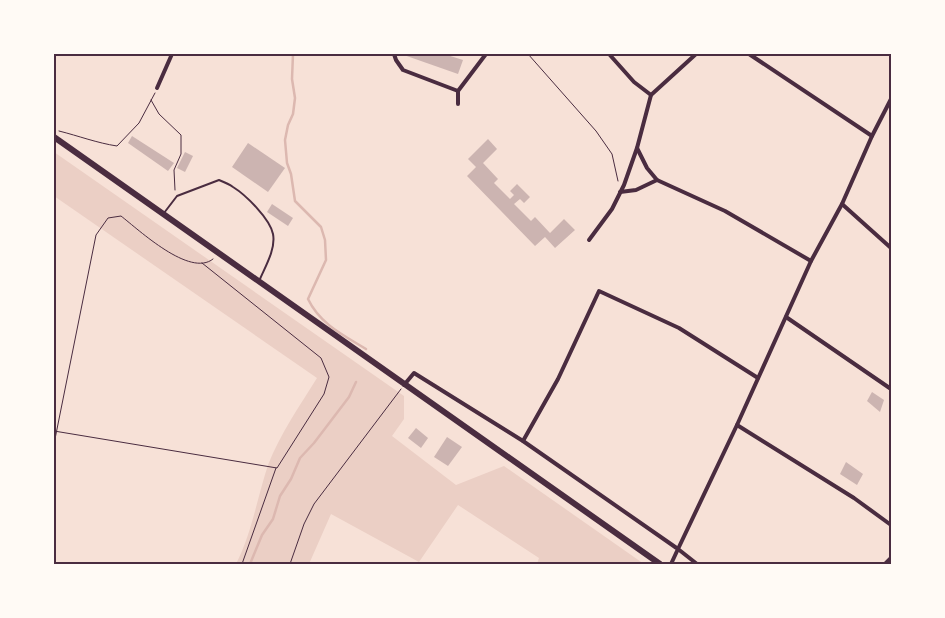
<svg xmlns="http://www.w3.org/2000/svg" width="945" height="618" viewBox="0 0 945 618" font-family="Signika,sans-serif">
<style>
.green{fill:#ebcfc5}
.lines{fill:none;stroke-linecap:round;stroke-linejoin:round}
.stream{stroke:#dcb8b0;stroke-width:2.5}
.building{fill:#ccb4b1}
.path{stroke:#4a2c40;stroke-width:1}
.service{stroke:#4a2c40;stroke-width:2}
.minor{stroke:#4a2c40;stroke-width:4}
.trunk{stroke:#4a2c40;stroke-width:6}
.neatline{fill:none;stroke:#4a2c40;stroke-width:2}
</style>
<rect width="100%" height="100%" fill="#f7e1d7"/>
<path class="green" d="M54,152L404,396V419L392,436L456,485L504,466L644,564H537L539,558L458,505L419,562L331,514L309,564H236C252,533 257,498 268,465C280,434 299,407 317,378L54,196Z"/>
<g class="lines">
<g class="stream">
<path d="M293,54L292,79L295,98L293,114L288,125L285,140L287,163L291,174L295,201L321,227L325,240L326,260L308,299C320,324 343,335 366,349"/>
<polyline points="250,564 262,535 273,519 280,496 291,479 300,458 314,443 349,397 356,382"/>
</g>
</g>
<g class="building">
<polygon points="401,54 444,54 463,60 458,74"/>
<polygon points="132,136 174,163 168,171 128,143"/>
<polygon points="488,139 497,149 483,163 498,179 494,183 510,199 514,195 510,191 517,184 530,197 524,203 520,199 514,204 531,221 535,217 550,233 564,219 575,230 555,248 545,237 535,246 467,176 476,167 468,159"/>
<polygon points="248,143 285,168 268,192 232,167"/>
<polygon points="185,152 193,156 185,172 177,168"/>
<polygon points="272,204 293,218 288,226 267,212"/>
<polygon points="872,392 884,400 880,412 867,401"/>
<polygon points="416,428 428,438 421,448 408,438"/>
<polygon points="447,437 462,447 448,466 434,457"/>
<polygon points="846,462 863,474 857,485 840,474"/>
</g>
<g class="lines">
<g class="path">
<polyline points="528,54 596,131 612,154 618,181"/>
<polyline points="151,100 159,114 181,135 181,154 174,170 175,190"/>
<path d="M59,131C79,136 97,143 117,146L139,123L155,93"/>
<polyline points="54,431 277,468 324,394 329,377 321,358 202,263"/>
<path d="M54,444L96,235L108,218L121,216C139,230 190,278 213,259"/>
<polyline points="242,564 276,468"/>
<polyline points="290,564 304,524 314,504 401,389"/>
</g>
<path class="service" d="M164,213L177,196L219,180C224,182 229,184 233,187C246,195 270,219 273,234C276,249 265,267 260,279"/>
<g class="minor">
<polyline points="394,54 396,60 403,70 458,91"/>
<polyline points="609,54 634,82 651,95"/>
<polyline points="749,54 872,136"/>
<polyline points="157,88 172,54"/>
<polyline points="458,104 458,91 486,54"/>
<polyline points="637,148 647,168 657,180 725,211 811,261"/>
<polyline points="620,192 636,190 657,180"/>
<polyline points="842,204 891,248"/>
<polyline points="589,240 612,209 624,185 637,148 651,95 696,54"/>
<polyline points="786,317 891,389"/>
<polyline points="404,385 414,373 523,441 678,549 671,564"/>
<polyline points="737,425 854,498 891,525"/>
<polyline points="523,441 558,379 599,291 679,328 758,378"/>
<polyline points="697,564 678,549 737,425 811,261 842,204 872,136 891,99"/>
<polyline points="885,564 891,558"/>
</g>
<polyline class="trunk" points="54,137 660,564"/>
</g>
<rect width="945" height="618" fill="none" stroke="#fffaf5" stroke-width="110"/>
<rect x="55" y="55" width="835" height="508" class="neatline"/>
</svg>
